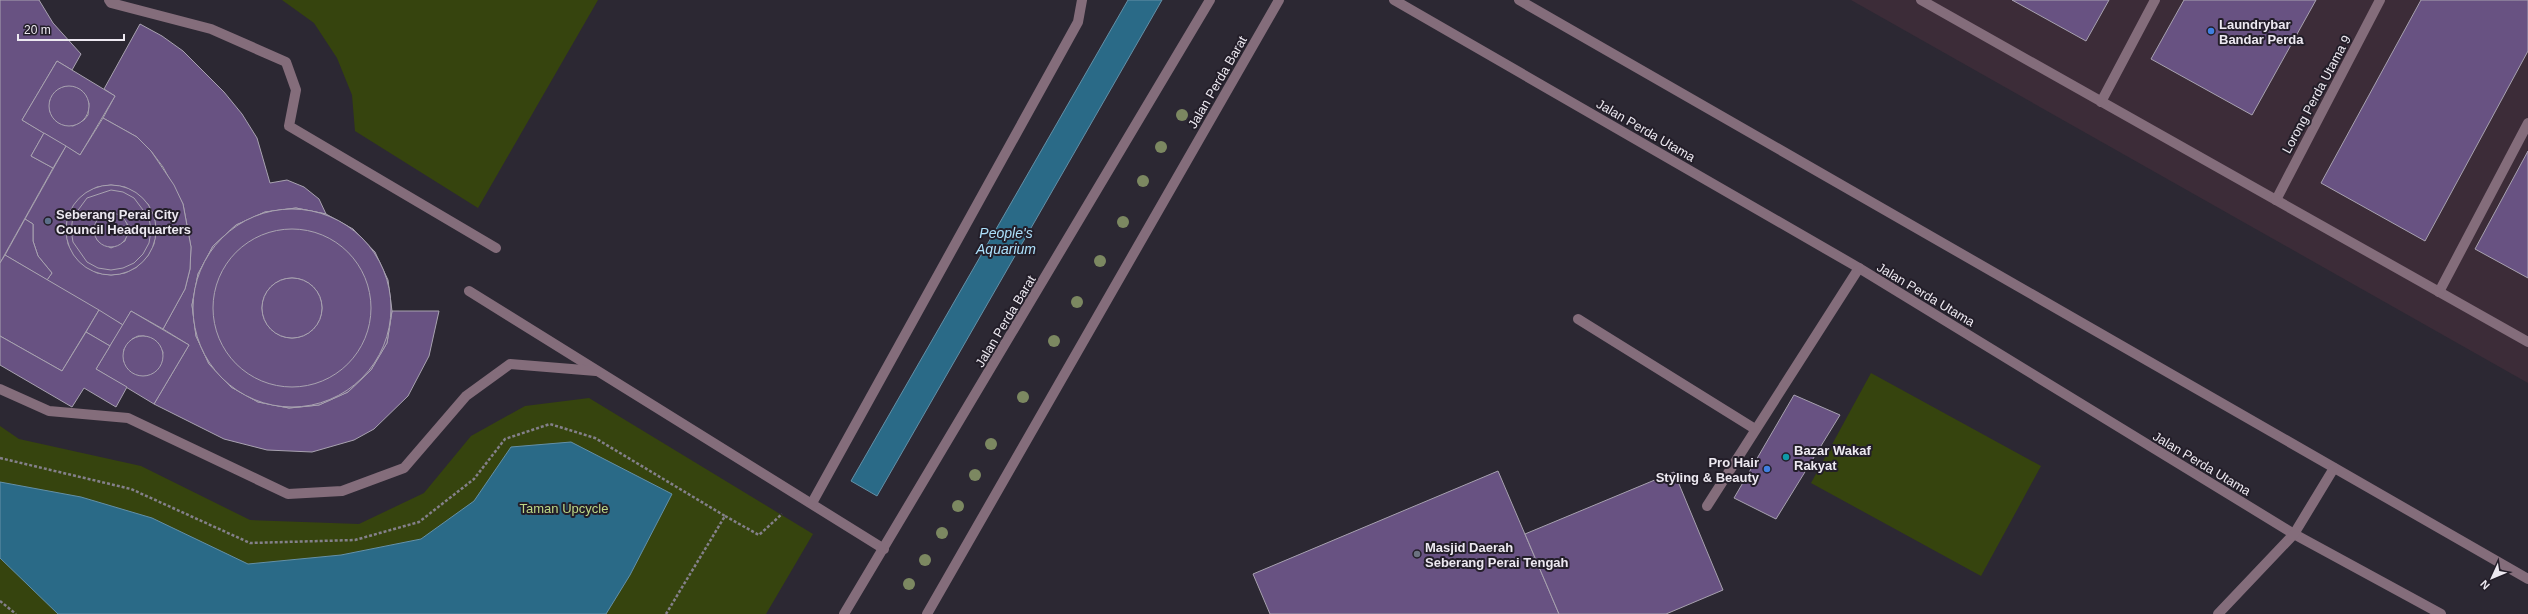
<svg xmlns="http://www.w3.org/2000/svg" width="2528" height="614" viewBox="0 0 2528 614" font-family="Arial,sans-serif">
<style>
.commercial{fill:#3c2c38}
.green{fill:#36440e}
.water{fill:#2a6a87;stroke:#6490a7}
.building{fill:#685282;stroke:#a8a2b0;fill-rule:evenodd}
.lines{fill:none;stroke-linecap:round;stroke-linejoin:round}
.path{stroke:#84808a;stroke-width:2.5;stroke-dasharray:3 2;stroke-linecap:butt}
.minor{stroke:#846d7b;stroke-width:10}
.tree{fill:#7c8861}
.shop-dot{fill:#3f7fe0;stroke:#231e29;stroke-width:1.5}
.service-dot{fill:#5c6f8a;stroke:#231e29;stroke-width:1.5}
.culture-dot{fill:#0f9aa8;stroke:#231e29;stroke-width:1.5}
.worship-dot{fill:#6b7280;stroke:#231e29;stroke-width:1.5}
.labels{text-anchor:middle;stroke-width:4;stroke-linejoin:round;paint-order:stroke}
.poi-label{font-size:13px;font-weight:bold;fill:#ede9f1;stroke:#231e29;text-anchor:start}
.street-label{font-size:13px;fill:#ede9f1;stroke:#231e29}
.park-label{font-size:13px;fill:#bdd786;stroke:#231e29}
.water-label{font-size:14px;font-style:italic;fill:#ace0fb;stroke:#231e29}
</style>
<rect width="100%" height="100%" fill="#2c2833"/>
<polygon class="commercial" points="1851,0 2528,0 2528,383"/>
<g class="green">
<polygon points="282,0 598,0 478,208 355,131 352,95 337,58 314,23"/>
<polygon points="1871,373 2041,466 1981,576 1811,483"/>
<polygon points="589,398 813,534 766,614 0,614 0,426 19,439 141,466 250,520 359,524 424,493 471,436 525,406"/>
</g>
<g class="water">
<polygon points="1128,0 1162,0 877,496 851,481"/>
<polygon points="571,442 672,494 630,575 606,614 58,614 0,558 0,482 81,497 152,518 248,564 341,555 421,539 474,501 511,447"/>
</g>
<g class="building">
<polygon points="0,0 39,0 53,23 81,54 72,70 57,61 22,120 44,133 31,156 53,168 0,263"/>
<polygon points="2012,0 2109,0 2086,41"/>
<polygon points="2184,0 2316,0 2252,115 2151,59"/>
<polygon points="2421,0 2528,0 2528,51 2425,241 2321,183"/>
<polygon points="140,24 162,36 183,51 224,92 242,114 257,138 270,183 287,180 304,187 319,199 326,214 296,208 265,212 236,225 213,246 198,274 192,305 196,336 209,364 231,387 258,402 289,408 319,405 348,392 371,370 387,343 392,311 439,311 429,356 408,396 374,429 354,440 312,452 267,450 224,439 154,404 189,345 163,329 185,289 190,269 191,247 183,204 163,167 151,151 137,137 103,118 115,96 104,89"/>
<path d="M57,61L115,96L80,155L22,120ZM64,87L77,88L89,103L88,115L84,120L73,126L57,122L50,112V100L58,90Z"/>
<circle cx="69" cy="106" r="20"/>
<path d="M103,118L137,137L151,151L174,185L183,204L191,247L190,269L185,289L163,329L131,311L123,325L47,280L52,273L38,256L33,241V224L25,219L66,146L80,155ZM111,185L125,187L137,194L148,204L154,217L156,230L154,244L147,257L137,267L125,273L111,275L97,273L85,266L75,256L68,244L66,230L68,216L75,204L85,194L97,187Z"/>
<polygon points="44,133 66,146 53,168 31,156"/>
<polygon points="2528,151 2528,278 2475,249"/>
<circle cx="111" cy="230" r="45"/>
<path d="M111,190L123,192L134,198L149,218L151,230L149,243L143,254L134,263L123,268L111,270L98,268L87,262L73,242L71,230L73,217L87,198ZM111,213L121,216L128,225V230L125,241L111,248L97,240L94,230L97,220Z"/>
<path d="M296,208L326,214L353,229L375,252L388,280L392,311L387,343L371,370L348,392L319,405L289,408L258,402L231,387L209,364L196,336L192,305L198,274L213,246L236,225L265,212ZM295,229L319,234L341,245L358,264L369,286L372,311L367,336L355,358L337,375L314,385L289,388L265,383L243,371L226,353L216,330L212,306L217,281L229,259L248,242L271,232Z"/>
<circle cx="292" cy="308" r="99"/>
<circle cx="111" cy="230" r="17"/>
<polygon points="25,219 33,224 33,241 38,256 52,273 47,280 5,255"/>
<circle cx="292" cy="308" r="79"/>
<polygon points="5,255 99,310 62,371 0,336 0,263"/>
<circle cx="292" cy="308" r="30"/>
<circle cx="292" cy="308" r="30"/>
<polygon points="99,310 123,325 110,346 86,332"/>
<path d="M131,311L189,345L154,404L96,369ZM138,336H144L156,341L163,352L161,364L147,375L136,374L124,362V349L132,339Z"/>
<polygon points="86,332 110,346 96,369 127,387 116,407 84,388 72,407 0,365 0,336 62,371"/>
<circle cx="143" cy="356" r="20"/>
<polygon points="1794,395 1840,415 1776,519 1734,498"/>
<polygon points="1498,471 1559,614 1270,614 1253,574"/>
<polygon points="1674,472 1723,590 1666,614 1559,614 1525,534"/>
</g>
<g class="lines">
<g class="path">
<polyline points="0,458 131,489 250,543 355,540 419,522 474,479 505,439 550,424 595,438 725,516 666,614"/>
<polyline points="725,516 759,535 782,514"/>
<polyline points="0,601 16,614"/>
</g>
<g class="minor">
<polyline points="109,0 111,3 211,29 286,62 296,90 289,126 496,248"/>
<polyline points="1394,0 1859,268 2294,534 2441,614"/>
<polyline points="1519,0 2528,579"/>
<polyline points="1921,0 2528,342"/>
<polyline points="2101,102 2155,0"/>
<polyline points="2276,200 2380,0"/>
<polyline points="469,291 884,549"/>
<polyline points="2439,292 2528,123"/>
<polyline points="1578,319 1755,429"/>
<polyline points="0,389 49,411 128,418 288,494 342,491 404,468 466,396 510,364 596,371"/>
<polyline points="812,503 1078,22 1082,0"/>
<polyline points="1707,506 1859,268"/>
<polyline points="844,614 1210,0"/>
<polyline points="927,614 1279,0"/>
<polyline points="2218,614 2294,534 2334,468"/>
</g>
</g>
<g class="tree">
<circle cx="1182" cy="115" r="6"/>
<circle cx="1161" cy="147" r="6"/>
<circle cx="1143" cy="181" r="6"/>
<circle cx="1123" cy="222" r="6"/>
<circle cx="1100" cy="261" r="6"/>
<circle cx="1077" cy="302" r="6"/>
<circle cx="1054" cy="341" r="6"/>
<circle cx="1023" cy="397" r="6"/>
<circle cx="991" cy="444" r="6"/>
<circle cx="975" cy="475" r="6"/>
<circle cx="958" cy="506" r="6"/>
<circle cx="942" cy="533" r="6"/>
<circle cx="925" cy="560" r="6"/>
<circle cx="909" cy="584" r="6"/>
</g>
<g class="shop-dot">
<circle cx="2211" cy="31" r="4"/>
<circle cx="1767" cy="469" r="4"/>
</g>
<circle class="service-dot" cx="48" cy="221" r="4"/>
<circle class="culture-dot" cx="1786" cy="457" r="4"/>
<circle class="worship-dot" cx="1417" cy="554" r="4"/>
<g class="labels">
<g class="poi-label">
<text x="2219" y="29">Laundrybar<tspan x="2219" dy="15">Bandar Perda</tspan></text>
<text x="56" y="219">Seberang Perai City<tspan x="56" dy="15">Council Headquarters</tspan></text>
<text x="1794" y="455">Bazar Wakaf<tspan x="1794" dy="15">Rakyat</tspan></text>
<text x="1759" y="467" text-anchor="end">Pro Hair<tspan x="1759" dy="15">Styling &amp; Beauty</tspan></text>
<text x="1425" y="552">Masjid Daerah<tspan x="1425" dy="15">Seberang Perai Tengah</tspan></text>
</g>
<g class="street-label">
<text transform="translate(1217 82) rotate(-60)" y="5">Jalan Perda Barat</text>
<text transform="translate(2316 94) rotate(-62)" y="5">Lorong Perda Utama 9</text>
<text transform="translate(1646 130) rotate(30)" y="5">Jalan Perda Utama</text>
<text transform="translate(1926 294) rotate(31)" y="5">Jalan Perda Utama</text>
<text transform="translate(1005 321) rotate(-59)" y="5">Jalan Perda Barat</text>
<text transform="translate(2202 463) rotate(31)" y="5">Jalan Perda Utama</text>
</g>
<g class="park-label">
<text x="564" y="513">Taman Upcycle</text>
</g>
<g class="water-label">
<text x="1006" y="238">People's<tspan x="1006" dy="16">Aquarium</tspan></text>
</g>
</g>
<g transform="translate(2492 578) rotate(226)" stroke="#231e29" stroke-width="3" paint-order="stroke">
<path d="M0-3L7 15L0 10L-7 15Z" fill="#ede9f1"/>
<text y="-6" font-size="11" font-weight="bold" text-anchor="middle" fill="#ede9f1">N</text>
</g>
<path d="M18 34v6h106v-6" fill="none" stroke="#ede9f1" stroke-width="2"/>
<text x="24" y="34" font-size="12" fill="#ede9f1" stroke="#231e29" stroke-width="3" paint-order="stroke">20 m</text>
</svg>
